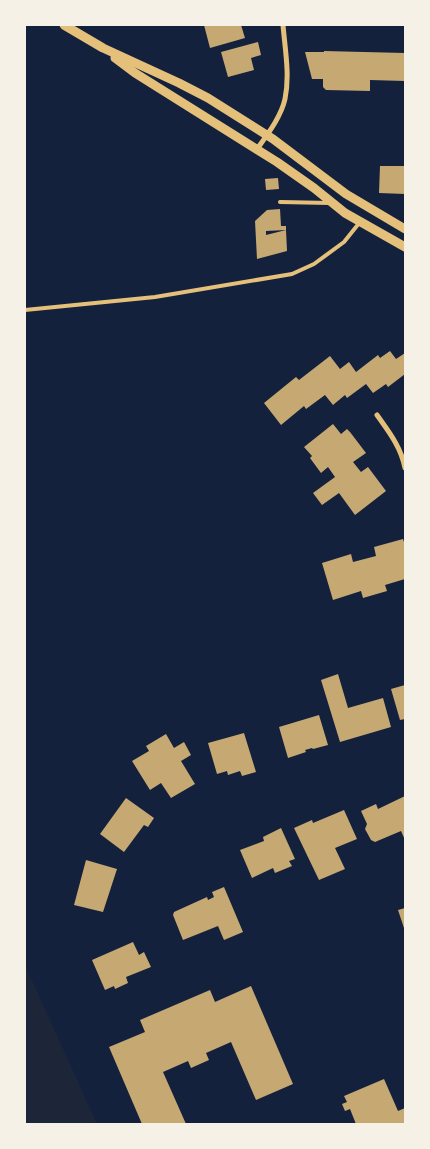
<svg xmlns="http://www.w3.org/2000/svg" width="430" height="1149" viewBox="0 0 430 1149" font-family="Roboto,sans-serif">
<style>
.green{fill:#1d2539}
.building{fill:#c6a872}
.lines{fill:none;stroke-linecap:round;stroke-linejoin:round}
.service{stroke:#e5c07b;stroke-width:4}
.minor{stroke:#e5c07b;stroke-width:5}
.tertiary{stroke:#e5c07b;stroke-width:9}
</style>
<rect width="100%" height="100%" fill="#14213d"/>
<polygon class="green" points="25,965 97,1124 25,1124"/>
<g class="building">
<polygon points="204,25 241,25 245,38 210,48"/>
<polygon points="258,42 261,55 251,58 254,70 228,77 221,52"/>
<polygon points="324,51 405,53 405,81 370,80 370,91 326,90 323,87 323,79 312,79 305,52 324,52"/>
<polygon points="380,166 405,166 405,194 379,193"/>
<polygon points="278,178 279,189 266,190 265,179"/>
<polygon points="280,209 281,226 286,226 286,230 266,231 266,235 286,230 287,251 257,259 255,221 267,210"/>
<polygon points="390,351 396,359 405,353 405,374 388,387 386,384 373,393 366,384 347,398 345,395 333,405 325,395 306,409 304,406 281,425 264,403 296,377 299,380 330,356 340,369 349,362 356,372 378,355 380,358"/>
<polygon points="333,424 341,434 347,429 350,432 366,453 353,462 361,472 368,467 386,491 355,515 339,493 322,505 313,493 335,477 328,467 321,473 310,458 312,456 304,447"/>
<polygon points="403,539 405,545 405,579 385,585 387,591 363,598 361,591 333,600 322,563 351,554 353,562 376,556 374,547"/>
<polygon points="338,674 348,708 383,698 391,727 340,742 321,680"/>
<polygon points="405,685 405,719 400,720 391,689"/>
<polygon points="319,715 328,745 313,749 312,748 305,750 306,752 288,758 279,727"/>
<polygon points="244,733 256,772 242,776 240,771 228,775 227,771 217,774 208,743"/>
<polygon points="166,734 174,748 184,742 191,755 181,761 195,784 171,798 161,783 150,790 132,761 149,751 146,746"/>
<polygon points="405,796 405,840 401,831 375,842 371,840 365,829 367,824 361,811 376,804 378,809"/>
<polygon points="126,798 154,818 148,827 144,825 124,852 100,834"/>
<polygon points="344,810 357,839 335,848 345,869 319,880 294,828 312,820 313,823"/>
<polygon points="281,828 295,859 289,861 292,866 275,873 273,868 252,878 240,850 264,841 263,837"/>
<polygon points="86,860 117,869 103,912 74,905"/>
<polygon points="224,887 243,932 224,940 218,926 183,940 173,915 174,912 207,897 208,900 214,897 212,892"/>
<polygon points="405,908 405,931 398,910"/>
<polygon points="133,942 139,955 144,952 151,967 126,977 128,983 115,989 114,986 105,990 92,960"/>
<polygon points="251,986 293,1084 256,1100 231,1042 206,1053 209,1060 191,1068 188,1061 163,1072 186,1124 142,1124 109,1047 145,1032 140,1020 210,990 215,1002"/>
<polygon points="384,1079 398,1111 405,1108 405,1124 356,1124 350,1109 345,1111 342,1104 347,1102 344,1096"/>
</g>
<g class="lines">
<g class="service">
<polyline points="280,202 330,203"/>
<polyline points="25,310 155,297 292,274 314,264 344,242 360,222"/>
</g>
<g class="minor">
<path d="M257,149C267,135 281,117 285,99C290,75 285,49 283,25"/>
<path d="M377,415C389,432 401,447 405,468"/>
</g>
<g class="tertiary">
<polyline points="64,25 103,48 179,83 208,98 273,139 346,194 405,229"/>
<polyline points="115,58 135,73 277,162 314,188 345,213 405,247"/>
</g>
</g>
<rect width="430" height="1149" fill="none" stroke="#f6f1e7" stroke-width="52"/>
</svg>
